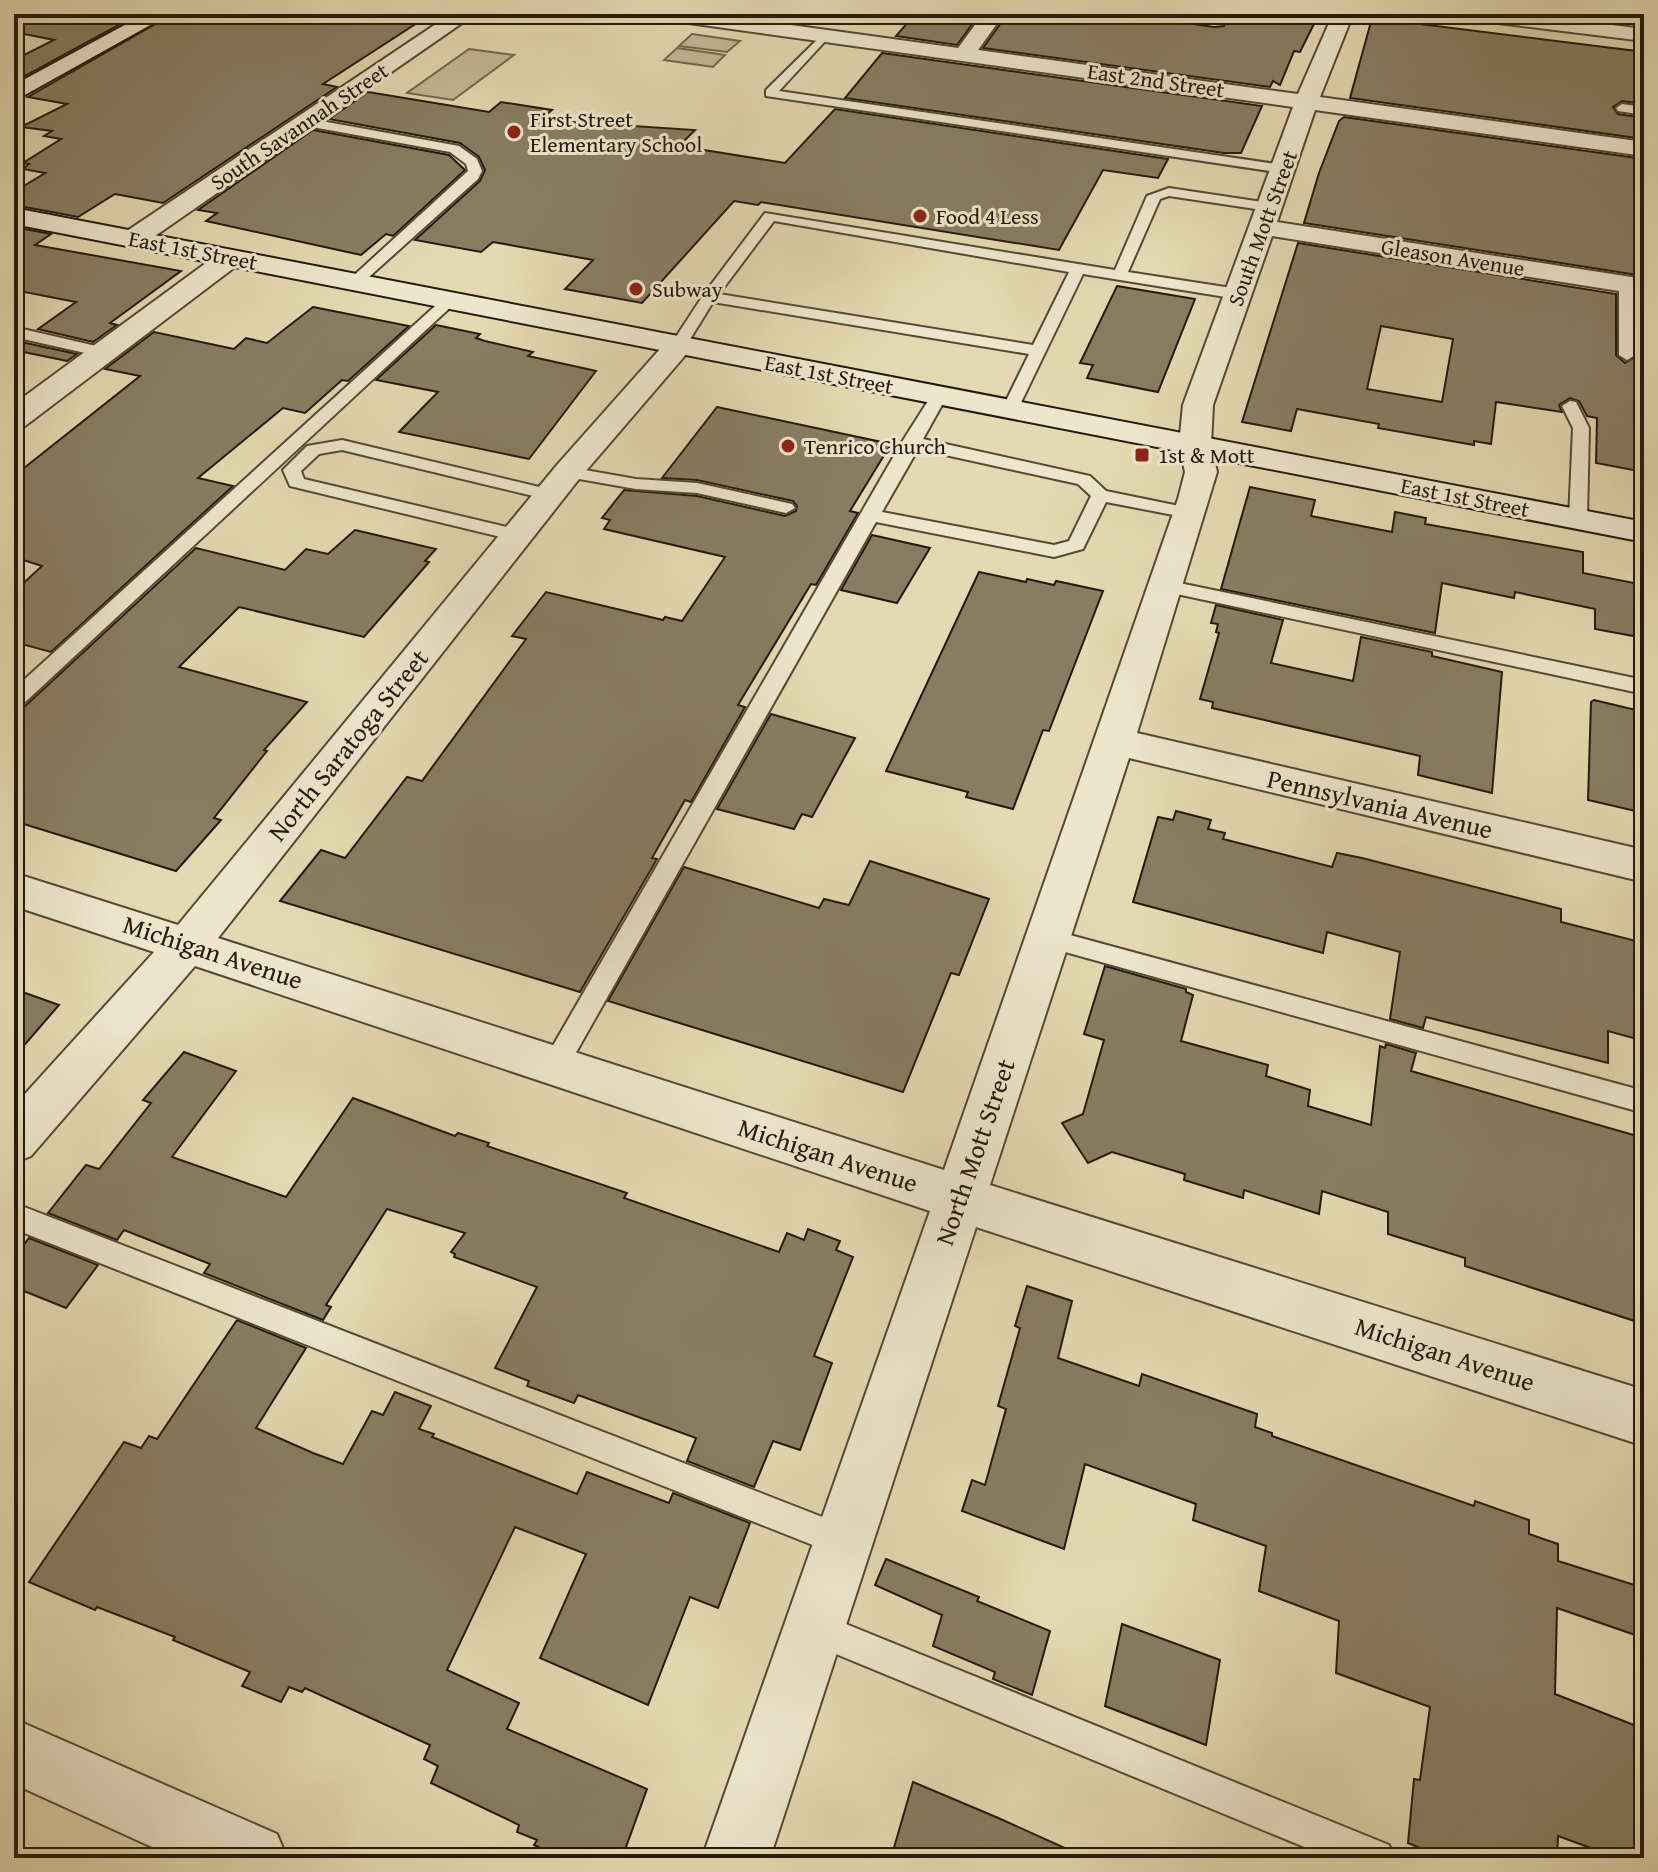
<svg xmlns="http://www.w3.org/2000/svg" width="1658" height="1872" viewBox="0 0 1658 1872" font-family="'Gentium Book Plus',serif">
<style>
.green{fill:#c4b896;stroke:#746850;stroke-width:2}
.building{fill:#887d62;stroke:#25190b;stroke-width:2;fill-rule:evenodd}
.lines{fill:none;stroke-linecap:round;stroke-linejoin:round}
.lane-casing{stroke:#554935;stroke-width:4}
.street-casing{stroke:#554935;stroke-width:4}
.secondary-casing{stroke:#25190b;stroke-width:4}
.lane{fill:#ede6cd;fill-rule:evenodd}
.street{fill:#ede6cd;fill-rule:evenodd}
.secondary{fill:#ede6cd;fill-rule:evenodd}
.poi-dot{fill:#8f2418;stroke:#ede6cd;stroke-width:3}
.labels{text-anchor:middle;stroke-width:6;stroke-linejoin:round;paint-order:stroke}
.far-street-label{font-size:22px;fill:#25190b;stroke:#ede6cd}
.far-poi-label{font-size:22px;fill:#25190b;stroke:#ede6cd;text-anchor:start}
.street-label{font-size:26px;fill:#25190b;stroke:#ede6cd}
</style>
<rect width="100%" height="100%" fill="#e4d9b2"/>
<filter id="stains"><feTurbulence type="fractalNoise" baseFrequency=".0025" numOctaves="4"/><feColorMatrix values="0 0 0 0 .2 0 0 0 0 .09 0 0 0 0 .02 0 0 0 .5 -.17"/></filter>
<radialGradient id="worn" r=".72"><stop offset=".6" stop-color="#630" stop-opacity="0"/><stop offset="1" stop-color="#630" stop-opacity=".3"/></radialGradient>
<g class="green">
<polygon points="692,34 740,41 727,52 679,46"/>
<polygon points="677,48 725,55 713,67 664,60"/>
<polygon points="469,49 514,55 453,100 407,93"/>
</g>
<g class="building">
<polygon points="14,14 139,14 14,82 14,60 54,40 14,32"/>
<polygon points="173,14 424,14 411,22 417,23 323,84 337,87 163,203 115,194 78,217 14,205 14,192 45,173 23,169 29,164 23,163 61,139 44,136 52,131 21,127 67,104 28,97"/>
<polygon points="915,14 939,14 976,19 957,45 896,36"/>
<polygon points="1019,14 1122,14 1214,27 1224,26 1230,14 1319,14 1300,52 1294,51 1280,85 1273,81 1270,87 983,48 1001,23 1010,24"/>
<polygon points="1372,18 1644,52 1644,104 1622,101 1613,107 1618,114 1644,118 1644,139 1350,98"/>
<polygon points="882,53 1262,106 1241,153 1224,153 845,98"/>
<polygon points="368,92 489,112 501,102 552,110 540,120 695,130 679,146 785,163 835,109 1168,159 1158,178 1103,170 1059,250 761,202 758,205 734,201 642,303 565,289 593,260 493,242 481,252 415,240 480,181 485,170 479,157 460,143 329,119"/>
<polygon points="1344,117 1644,159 1644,276 1304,223 1319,173 1339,121"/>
<polygon points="313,130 449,155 465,170 393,236 386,234 361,255 206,221 217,213 198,210"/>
<polygon points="14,227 51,234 35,245 181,271 110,323 117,325 93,342 38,329 76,302 14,290"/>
<path d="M1298,243L1616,294V355L1625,363L1638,355L1636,297L1644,298V472L1596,463L1597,418L1587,416L1579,401L1570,398L1559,405L1562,412L1496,402L1491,444L1474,441V445L1378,428L1379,424L1297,409L1291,431L1242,422ZM1381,326L1453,339L1442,402L1367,389Z"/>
<polygon points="1117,286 1195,299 1158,392 1087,378 1093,365 1080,363"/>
<polygon points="313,307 409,326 348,381 342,380 305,413 283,408 198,478 233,486 51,652 14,642 14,592 42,566 14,557 14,476 140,376 105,369 154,332 234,349 246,338 267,343"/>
<polygon points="436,325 480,334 476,338 485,341 533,352 528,356 596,371 529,459 399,432 438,392 376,380"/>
<polygon points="21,342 77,354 67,361 14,350"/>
<polygon points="717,407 891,444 850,511 858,513 816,585 811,584 738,705 745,707 691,802 685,800 652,858 657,859 580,992 280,901 321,850 345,858 407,777 422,781 526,639 512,636 546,592 663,620 665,617 682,621 725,557 604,529 610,520 602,518 624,490 697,496 785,516 796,511 797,506 793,501 697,480 662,478"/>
<polygon points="1250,487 1315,500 1311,516 1392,532 1395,512 1426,518 1425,524 1583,552 1583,573 1644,585 1644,638 1595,629 1595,609 1515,592 1514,598 1442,583 1435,633 1221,589"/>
<polygon points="355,530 436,549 425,561 429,562 364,637 239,607 179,667 307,702 264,750 267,751 263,756 214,818 221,820 176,871 14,821 14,711 23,708 196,548 285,570 306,549 328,554"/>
<polygon points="872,535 930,548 897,603 841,590"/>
<polygon points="979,572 1026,582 1027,579 1054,585 1056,581 1103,591 1049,731 1043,730 1013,809 966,797 968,792 886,771"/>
<polygon points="1216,605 1283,620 1271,663 1353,681 1361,637 1432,652 1432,656 1502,672 1492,793 1418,775 1420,756 1212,708 1213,702 1200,699 1219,633 1216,632 1218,624 1211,623"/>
<polygon points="1594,700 1636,710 1636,736 1644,738 1644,813 1588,800 1591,702"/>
<polygon points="771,714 855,738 812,817 802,814 794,829 717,809"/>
<polygon points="1176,811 1211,820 1208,829 1225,833 1223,839 1332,867 1337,853 1362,858 1561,909 1561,922 1644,943 1644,1041 1608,1031 1608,1063 1426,1017 1423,1028 1390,1019 1400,952 1327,932 1323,953 1133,902 1158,817 1173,820"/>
<polygon points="870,861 989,899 959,975 951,973 903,1092 608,1001 684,867 819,908 824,899 849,905"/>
<polygon points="1105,966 1186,989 1186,992 1193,995 1181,1041 1268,1065 1266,1076 1310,1090 1308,1106 1371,1125 1380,1046 1385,1048 1386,1044 1416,1053 1411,1071 1644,1138 1644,1324 1465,1266 1465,1258 1388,1234 1388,1212 1322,1191 1319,1214 1244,1190 1243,1198 1184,1180 1185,1174 1112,1152 1088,1163 1062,1123 1083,1114 1104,1040 1084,1034"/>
<polygon points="14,989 59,1005 14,1057"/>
<polygon points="184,1052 236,1071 172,1157 286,1197 353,1098 455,1136 458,1133 489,1143 487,1146 627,1193 624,1198 779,1252 787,1233 804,1240 808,1229 840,1241 836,1250 853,1257 814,1356 832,1363 800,1450 773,1441 754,1487 687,1461 696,1438 578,1395 574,1403 527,1386 529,1381 495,1368 537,1287 454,1257 455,1254 451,1252 465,1233 387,1209 326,1305 331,1307 323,1320 204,1273 210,1264 124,1230 117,1240 48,1213 86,1165 99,1169 151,1103 143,1100"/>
<polygon points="29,1238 98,1265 66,1308 14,1287 14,1258"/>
<polygon points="1027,1286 1072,1301 1058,1358 1139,1386 1142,1374 1257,1414 1255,1427 1272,1433 1272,1436 1474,1506 1475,1501 1529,1520 1529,1534 1558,1544 1558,1561 1644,1588 1644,1638 1557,1608 1555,1694 1644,1729 1644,1858 1618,1858 1558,1836 1557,1858 1445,1858 1408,1843 1414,1779 1420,1780 1430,1707 1336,1673 1339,1621 1259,1591 1266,1546 1193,1520 1196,1504 1085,1464 1064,1549 962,1511 972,1480 985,1485 1006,1409 998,1406 1020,1328 1015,1326"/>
<polygon points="237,1320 306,1348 256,1428 313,1453 343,1464 372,1411 383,1415 395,1392 431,1406 419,1429 434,1434 432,1437 577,1494 587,1472 669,1503 673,1493 750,1523 718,1608 690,1597 648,1705 540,1658 586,1554 515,1527 447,1670 519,1703 507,1729 647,1789 622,1858 563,1858 534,1845 537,1840 517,1832 519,1825 431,1783 438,1766 424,1759 430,1745 305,1688 302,1692 289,1687 281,1702 242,1686 250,1672 173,1640 175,1637 97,1607 95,1610 29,1582 124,1442 141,1448 149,1436 157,1439"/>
<polygon points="886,1559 979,1597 977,1601 1050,1631 1032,1695 993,1679 995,1672 933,1646 942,1615 875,1585"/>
<polygon points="1122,1624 1220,1660 1206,1745 1105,1706"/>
<polygon points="913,1782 996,1817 1087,1858 891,1858"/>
</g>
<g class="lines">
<g class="lane-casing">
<g id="lane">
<polygon points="825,32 831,35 829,37 779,91 1283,165 1290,169 1283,173 766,96 766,90"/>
<polygon points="1622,104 1644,107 1644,115 1618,111 1616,108"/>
<polygon points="305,118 459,146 477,159 482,171 478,179 360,285 350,285 350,279 468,171 466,164 450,152 301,125 299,122"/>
<path d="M1169,188L1269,203L1276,207L1269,211L1169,196L1160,199L1128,272L1238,289L1246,294L1238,299L1083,274L1016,413L1010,414L1002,409L1029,354L713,302L684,349H672L670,346L704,294L765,213L1115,270L1147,196ZM774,221L1069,272L1033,345L719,294Z"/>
<polygon points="1626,280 1633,284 1635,355 1627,360 1619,355 1619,284"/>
<polygon points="450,295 455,297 455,303 21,706 14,708 14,689 445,297"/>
<polygon points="14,327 109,349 111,352 103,357 14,337"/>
<path d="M939,391L947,396L923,439L1090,476L1106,491L1189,508L1198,513L1189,518L1106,502L1083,549L1054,557L876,522L565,1072L556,1075L547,1072L543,1064L547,1056L902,442L933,393ZM918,449L1078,484L1091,496L1069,541L1054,545L882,512Z"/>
<polygon points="1570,401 1576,402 1589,428 1587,519 1578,524 1569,519 1573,428 1562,406"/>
<polygon points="342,440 556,491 559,495 550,500 342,450 319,454 301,471 304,479 524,531 526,535 517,541 290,486 283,470 307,446"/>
<polygon points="568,467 636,479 697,483 792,504 795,508 786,513 697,493 636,489 562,476 559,472"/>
<polygon points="1165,580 1644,680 1644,694 1158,590 1155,586 1158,582"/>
<polygon points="1048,929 1644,1091 1644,1113 1040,945 1036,938 1040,931"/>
<polygon points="14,1203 843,1525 854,1530 859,1541 854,1552 843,1557 14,1229"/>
<polygon points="814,1611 1389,1845 1394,1858 1331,1858 802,1640 797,1628 802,1616"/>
</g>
</g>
<g class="street-casing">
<g id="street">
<polygon points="451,14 475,14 142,245 124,245 120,239 124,233"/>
<polygon points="657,14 712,14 958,48 983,14 1004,14 978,50 1298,94 1333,14 1353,14 1320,97 1644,142 1644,156 1315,110 1277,222 1644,279 1644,295 1272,236 1213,405 1211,445 1217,472 1137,733 1644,850 1644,882 1129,758 990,1185 1644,1390 1644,1446 976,1227 770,1858 702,1858 930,1211 195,966 31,1156 14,1163 14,1106 154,952 14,906 14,873 178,925 557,465 668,340 678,337 688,340 692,346 688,352 579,479 218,938 944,1170 1178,499 1185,472 1179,445 1183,405 1293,107 667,20"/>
<polygon points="1464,14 1524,14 1644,29 1644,41 1474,20"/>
<polygon points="230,250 239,252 243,258 239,264 25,426 14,428 14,404 221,252"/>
<polygon points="14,1719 277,1834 287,1858 176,1858 14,1784"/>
</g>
</g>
<g class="secondary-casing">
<g id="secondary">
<polygon points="145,14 170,14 14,101 14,85"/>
<polygon points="14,208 1644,522 1644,542 14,224"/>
</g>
</g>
<use href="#lane" class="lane"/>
<use href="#street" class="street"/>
<use href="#secondary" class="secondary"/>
</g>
<g class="poi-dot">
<circle cx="514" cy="132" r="8"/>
<circle cx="920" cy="216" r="8"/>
<circle cx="636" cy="289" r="8"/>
<circle cx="788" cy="446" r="8"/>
<rect x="1134" y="447" width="16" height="16" rx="4"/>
</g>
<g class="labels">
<g class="far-street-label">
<text transform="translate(1156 80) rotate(8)" y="8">East 2nd Street</text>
<text transform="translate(299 126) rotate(-34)" y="8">South Savannah Street</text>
<text transform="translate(1262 228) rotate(-70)" y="8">South Mott Street</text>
<text transform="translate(193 250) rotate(11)" y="8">East 1st Street</text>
<text transform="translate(1453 257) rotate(9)" y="8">Gleason Avenue</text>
<text transform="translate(829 374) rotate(11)" y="8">East 1st Street</text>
<text transform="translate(1465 497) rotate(11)" y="8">East 1st Street</text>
</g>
<g class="far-poi-label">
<text x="530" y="127">First Street<tspan x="530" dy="25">Elementary School</tspan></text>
<text x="936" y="224">Food 4 Less</text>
<text x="652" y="297">Subway</text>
<text x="804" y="454">Tenrico Church</text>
<text x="1158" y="463">1st &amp; Mott</text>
</g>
<g class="street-label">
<text transform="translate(348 745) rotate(-51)" y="9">North Saratoga Street</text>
<text transform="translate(1380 804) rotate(13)" y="9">Pennsylvania Avenue</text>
<text transform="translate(213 952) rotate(18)" y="9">Michigan Avenue</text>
<text transform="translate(975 1152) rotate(-71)" y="9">North Mott Street</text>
<text transform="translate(828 1155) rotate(18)" y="9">Michigan Avenue</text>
<text transform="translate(1445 1354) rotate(18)" y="9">Michigan Avenue</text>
</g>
</g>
<rect width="1658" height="1872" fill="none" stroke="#e4d9b2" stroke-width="48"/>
<rect x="16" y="16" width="1626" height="1840" fill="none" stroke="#25190b" stroke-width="4"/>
<rect x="24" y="24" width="1610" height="1824" fill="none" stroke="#25190b" stroke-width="2"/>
<rect width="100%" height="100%" filter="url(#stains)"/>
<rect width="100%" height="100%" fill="url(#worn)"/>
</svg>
